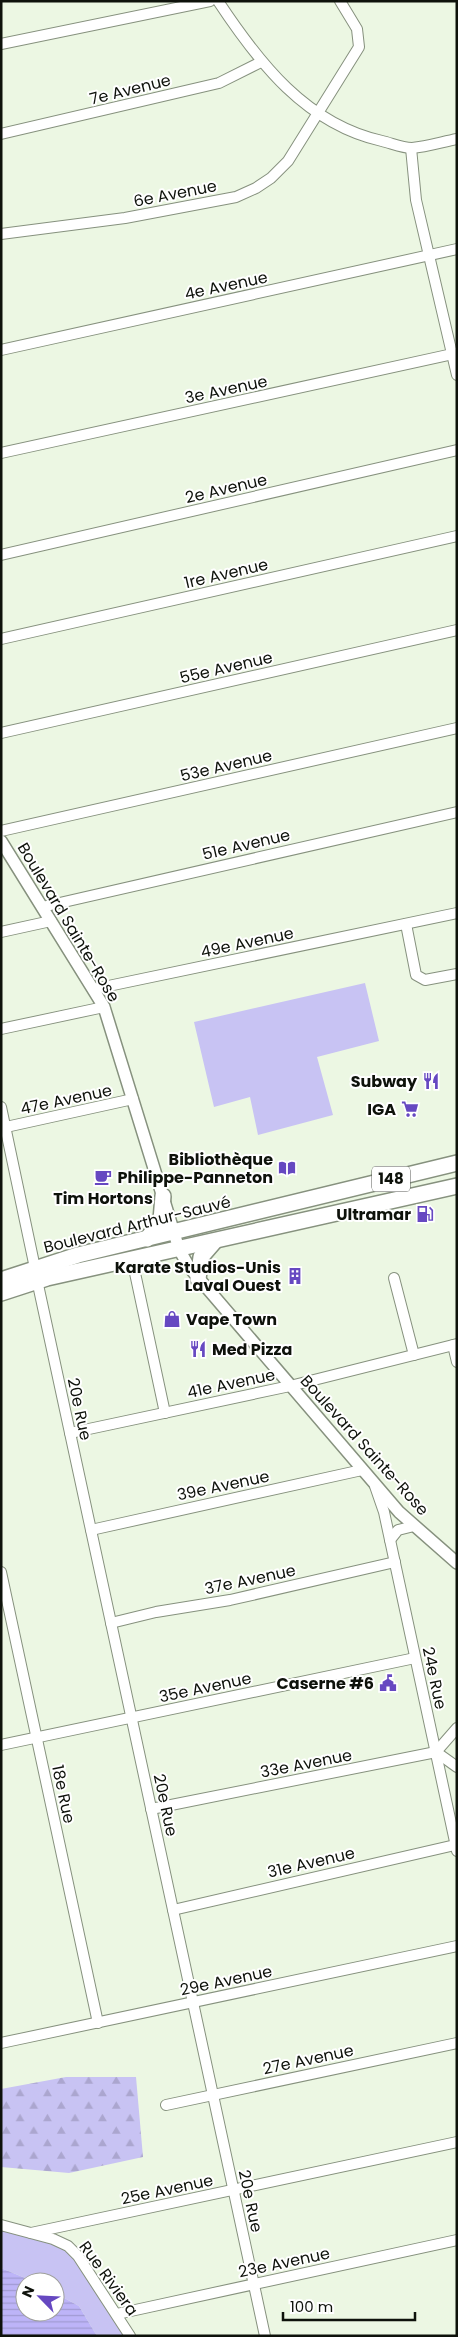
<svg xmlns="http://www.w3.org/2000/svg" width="458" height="2337" viewBox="0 0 458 2337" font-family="Poppins,sans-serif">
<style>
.forest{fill:url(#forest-firs)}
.park{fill:#c8c3f3}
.water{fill:url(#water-rules)}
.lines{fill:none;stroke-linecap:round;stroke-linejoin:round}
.minor-casing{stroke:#86917e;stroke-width:12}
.tertiary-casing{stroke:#86917e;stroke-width:14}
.primary-casing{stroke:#86917e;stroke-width:18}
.minor{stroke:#fff;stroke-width:10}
.tertiary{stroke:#fff;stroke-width:11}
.primary{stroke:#fff;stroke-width:15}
.labels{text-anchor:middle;stroke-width:4;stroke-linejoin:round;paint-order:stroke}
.shield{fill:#fff;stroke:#565954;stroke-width:1}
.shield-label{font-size:15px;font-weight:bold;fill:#0e120b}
.street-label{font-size:16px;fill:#0e120b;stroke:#fff}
.poi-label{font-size:16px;font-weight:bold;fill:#0e120b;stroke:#fff;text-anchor:end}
</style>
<defs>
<pattern id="forest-firs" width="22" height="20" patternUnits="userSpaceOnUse" patternTransform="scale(1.25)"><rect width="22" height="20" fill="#c8c3f3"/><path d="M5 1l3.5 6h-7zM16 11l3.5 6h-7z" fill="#aba6cf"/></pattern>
<pattern id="water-rules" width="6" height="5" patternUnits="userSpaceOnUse" patternTransform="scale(1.25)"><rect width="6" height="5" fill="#bdb4f8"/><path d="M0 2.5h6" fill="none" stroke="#a19ad3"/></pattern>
</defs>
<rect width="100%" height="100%" fill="#ecf7e3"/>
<polygon class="forest" points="66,2077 136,2077 143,2157 69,2173 1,2167 1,2089"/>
<g class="park">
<polygon points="365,983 379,1041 317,1057 333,1115 258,1135 250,1097 214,1107 194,1022"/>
<polygon points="1,2225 68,2246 130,2336 97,2336 79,2306 55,2293 55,2282 35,2282 1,2268"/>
</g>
<polygon class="water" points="1,2268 35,2282 25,2282 25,2312 55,2312 55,2293 79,2306 97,2336 1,2336"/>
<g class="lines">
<g class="minor-casing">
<g id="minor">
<path d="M218,1C259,63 306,124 382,141C391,143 402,148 412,148C426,147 442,142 457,139"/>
<polyline points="1,44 210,1"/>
<polyline points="1,134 219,83 261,62"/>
<polyline points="411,148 416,200 457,375"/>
<polyline points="1,234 125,218 236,197 256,188 271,178 288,161 359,47 357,29 340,1"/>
<polyline points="1,350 457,249"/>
<polyline points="1,453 457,353"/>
<polyline points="1,555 457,450"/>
<polyline points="1,639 457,536"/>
<polyline points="1,733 457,630"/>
<polyline points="1,831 457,728"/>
<polyline points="42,907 457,812"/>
<polyline points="406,924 416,975 425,980 457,974"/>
<polyline points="1,932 51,921"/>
<polyline points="94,989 457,913"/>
<polyline points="1,1029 104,1007"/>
<polyline points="1,1107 35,1268"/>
<polyline points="6,1127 133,1099"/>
<polyline points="132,1259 165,1413"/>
<polyline points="394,1278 414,1355"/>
<polyline points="37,1280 265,2336"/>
<polyline points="453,1345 457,1362"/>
<polyline points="70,1433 290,1386 457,1344"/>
<polyline points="375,1486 384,1512 457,1851"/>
<polyline points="91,1530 362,1470"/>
<polyline points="390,1540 398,1530 414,1526"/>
<polyline points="1,1572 98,2023"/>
<polyline points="111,1623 156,1612 230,1600 395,1562"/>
<polyline points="1,1745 415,1658"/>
<polyline points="436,1752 457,1767"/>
<polyline points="151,1809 436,1752 457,1728"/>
<polyline points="173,1910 455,1845"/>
<polyline points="1,2043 457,1946"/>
<polyline points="166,2105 457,2043"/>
<polyline points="1,2225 53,2239 68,2246 78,2256 130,2336"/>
<polyline points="31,2233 457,2142"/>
<polyline points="117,2314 457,2240"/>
</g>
</g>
<g class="tertiary-casing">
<polyline id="tertiary" points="1,841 104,1007 179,1249 189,1267 399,1512 457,1563"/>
</g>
<g class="primary-casing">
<g id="primary">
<polyline points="147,1239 161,1220 163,1196"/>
<polyline points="198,1279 201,1257 214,1242"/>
<polyline points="1,1280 78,1255 457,1163"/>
<polyline points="1,1293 47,1278 457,1186"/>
</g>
</g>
<use href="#minor" class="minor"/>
<use href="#tertiary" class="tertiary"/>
<use href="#primary" class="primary"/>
</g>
<defs>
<g id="restaurant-bare" transform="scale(1.35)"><path d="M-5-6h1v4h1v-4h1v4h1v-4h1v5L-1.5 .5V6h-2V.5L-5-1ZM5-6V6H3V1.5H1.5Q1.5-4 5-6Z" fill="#6648c1" stroke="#fff" stroke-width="2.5" paint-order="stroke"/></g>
<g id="supermarket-bare" transform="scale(1.35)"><path d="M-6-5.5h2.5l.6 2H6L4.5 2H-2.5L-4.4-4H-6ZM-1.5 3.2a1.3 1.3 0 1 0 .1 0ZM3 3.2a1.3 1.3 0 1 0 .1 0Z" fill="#6648c1" stroke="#fff" stroke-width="2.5" paint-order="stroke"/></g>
<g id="library-bare" transform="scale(1.35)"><path d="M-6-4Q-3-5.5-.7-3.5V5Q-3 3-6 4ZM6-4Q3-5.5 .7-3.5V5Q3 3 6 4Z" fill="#6648c1" stroke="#fff" stroke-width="2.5" paint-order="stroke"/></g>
<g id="cafe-bare" transform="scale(1.35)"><path d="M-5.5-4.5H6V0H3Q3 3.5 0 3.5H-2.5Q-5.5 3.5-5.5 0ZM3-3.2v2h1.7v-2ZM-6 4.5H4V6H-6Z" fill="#6648c1" stroke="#fff" stroke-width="2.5" paint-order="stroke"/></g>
<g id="fuel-bare" transform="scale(1.35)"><path d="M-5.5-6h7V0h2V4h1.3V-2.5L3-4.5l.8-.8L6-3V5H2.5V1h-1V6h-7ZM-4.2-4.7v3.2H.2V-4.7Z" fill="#6648c1" stroke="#fff" stroke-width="2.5" paint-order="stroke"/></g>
<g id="building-bare" transform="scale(1.35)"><path d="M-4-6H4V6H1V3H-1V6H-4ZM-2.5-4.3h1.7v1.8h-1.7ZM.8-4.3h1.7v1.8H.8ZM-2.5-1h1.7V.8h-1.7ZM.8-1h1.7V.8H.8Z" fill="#6648c1" stroke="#fff" stroke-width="2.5" paint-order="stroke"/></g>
<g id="shop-bare" transform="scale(1.35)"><path d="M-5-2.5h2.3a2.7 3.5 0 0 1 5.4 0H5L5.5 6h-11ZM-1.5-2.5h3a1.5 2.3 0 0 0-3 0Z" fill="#6648c1" stroke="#fff" stroke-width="2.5" paint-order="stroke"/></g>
<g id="civic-bare" transform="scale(1.35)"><path d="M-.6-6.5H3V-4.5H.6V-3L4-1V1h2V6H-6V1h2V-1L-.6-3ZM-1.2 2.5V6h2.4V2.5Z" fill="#6648c1" stroke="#fff" stroke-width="2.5" paint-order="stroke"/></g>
</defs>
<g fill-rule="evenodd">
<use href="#restaurant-bare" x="431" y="1081"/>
<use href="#supermarket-bare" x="410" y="1109"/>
<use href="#library-bare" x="287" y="1168"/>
<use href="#cafe-bare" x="103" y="1177"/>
<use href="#fuel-bare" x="425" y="1214"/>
<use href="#building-bare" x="295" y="1276"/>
<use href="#shop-bare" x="172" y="1319"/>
<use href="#restaurant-bare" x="198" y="1349"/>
<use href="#civic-bare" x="388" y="1683"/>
</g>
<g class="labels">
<rect class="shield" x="372" y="1166.5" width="38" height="25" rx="4"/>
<g class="shield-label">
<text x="391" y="1184">148</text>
</g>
<g class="street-label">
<text transform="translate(130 89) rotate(-14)" y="6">7e Avenue</text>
<text transform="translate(175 193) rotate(-11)" y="6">6e Avenue</text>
<text transform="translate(226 285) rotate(-12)" y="6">4e Avenue</text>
<text transform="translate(226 389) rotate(-12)" y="6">3e Avenue</text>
<text transform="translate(226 488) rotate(-13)" y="6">2e Avenue</text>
<text transform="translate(226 573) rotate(-13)" y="6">1re Avenue</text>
<text transform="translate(226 667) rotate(-13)" y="6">55e Avenue</text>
<text transform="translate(226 765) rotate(-13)" y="6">53e Avenue</text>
<text transform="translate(246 844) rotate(-13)" y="6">51e Avenue</text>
<text transform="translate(69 922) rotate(59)" y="6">Boulevard Sainte-Rose</text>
<text transform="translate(247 942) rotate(-12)" y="6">49e Avenue</text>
<text transform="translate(66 1099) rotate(-12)" y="6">47e Avenue</text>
<text transform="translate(137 1224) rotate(-14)" y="6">Boulevard Arthur-Sauvé</text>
<text transform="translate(231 1383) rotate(-12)" y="6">41e Avenue</text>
<text transform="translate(80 1409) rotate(78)" y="6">20e Rue</text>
<text transform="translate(365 1445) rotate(48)" y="6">Boulevard Sainte-Rose</text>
<text transform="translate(223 1485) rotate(-12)" y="6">39e Avenue</text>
<text transform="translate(250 1579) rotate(-12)" y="6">37e Avenue</text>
<text transform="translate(435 1678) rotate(78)" y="6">24e Rue</text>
<text transform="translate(205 1687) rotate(-12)" y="6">35e Avenue</text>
<text transform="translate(306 1763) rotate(-11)" y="6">33e Avenue</text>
<text transform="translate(64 1794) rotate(78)" y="6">18e Rue</text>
<text transform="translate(166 1805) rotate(78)" y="6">20e Rue</text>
<text transform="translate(311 1862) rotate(-13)" y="6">31e Avenue</text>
<text transform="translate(226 1980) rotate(-12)" y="6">29e Avenue</text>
<text transform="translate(308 2059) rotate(-12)" y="6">27e Avenue</text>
<text transform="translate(167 2189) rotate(-12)" y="6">25e Avenue</text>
<text transform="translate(251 2201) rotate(78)" y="6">20e Rue</text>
<text transform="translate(284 2262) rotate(-12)" y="6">23e Avenue</text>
<text transform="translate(109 2278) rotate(54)" y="6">Rue Riviera</text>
</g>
<g class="poi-label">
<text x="417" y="1087">Subway</text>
<text x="396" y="1115">IGA</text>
<text x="273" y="1165">Bibliothèque<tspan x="273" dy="18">Philippe-Panneton</tspan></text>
<text x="103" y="1204" text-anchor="middle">Tim Hortons</text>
<text x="411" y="1220">Ultramar</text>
<text x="281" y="1273">Karate Studios-Unis<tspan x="281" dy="18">Laval Ouest</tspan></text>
<text x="186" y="1325" text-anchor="start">Vape Town</text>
<text x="212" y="1355" text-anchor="start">Med Pizza</text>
<text x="374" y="1689">Caserne #6</text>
</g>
</g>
<rect width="458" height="2337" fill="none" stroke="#0e120b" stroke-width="5"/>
<g transform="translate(40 2297) rotate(294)"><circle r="24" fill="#ffffff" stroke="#9fa09d"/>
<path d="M0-4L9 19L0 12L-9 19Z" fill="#6648c1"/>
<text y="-8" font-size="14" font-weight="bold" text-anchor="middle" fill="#0e120b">N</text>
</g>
<path d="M283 2312v8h132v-8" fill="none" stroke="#0e120b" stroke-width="2.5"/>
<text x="290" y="2312" font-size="15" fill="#0e120b" stroke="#ffffff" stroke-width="4" paint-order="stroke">100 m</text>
</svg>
